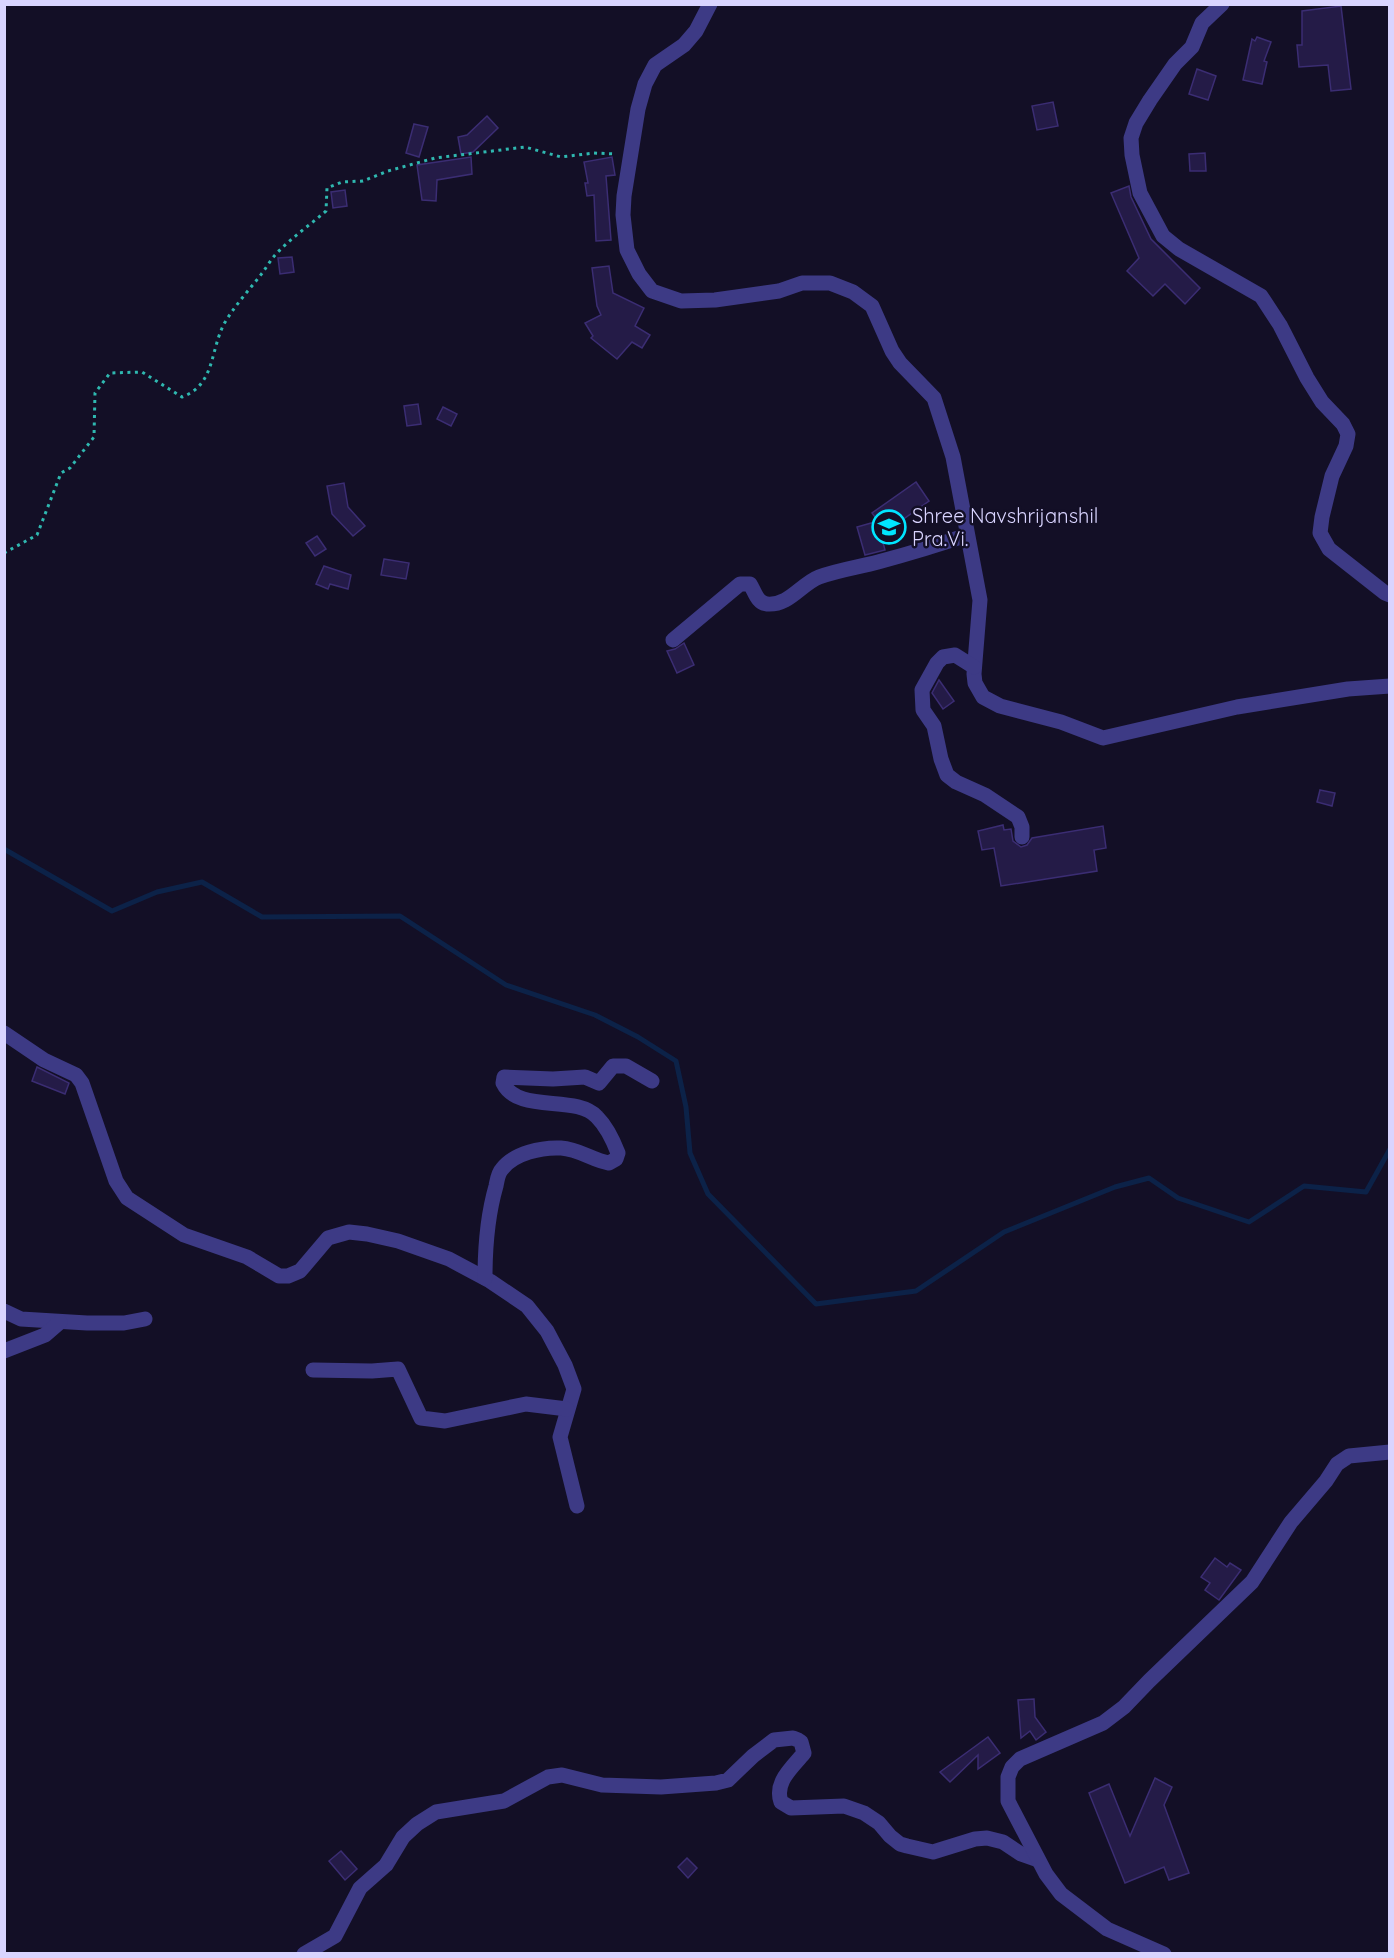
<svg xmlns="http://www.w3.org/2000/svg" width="1394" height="1958" viewBox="0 0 1394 1958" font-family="Quicksand,sans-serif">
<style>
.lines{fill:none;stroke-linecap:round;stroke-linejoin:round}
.stream{stroke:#0c2248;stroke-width:5}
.building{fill:#241b47;stroke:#3b2d73;stroke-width:1.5}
.path{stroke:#2fb8b0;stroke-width:3;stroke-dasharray:3 4.5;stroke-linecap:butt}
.minor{stroke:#3d3a85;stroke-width:15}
.tertiary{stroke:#3d3a85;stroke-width:15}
.labels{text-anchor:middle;stroke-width:5;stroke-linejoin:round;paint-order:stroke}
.poi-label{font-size:20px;fill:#d9d4ff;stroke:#130f26;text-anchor:start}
</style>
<rect width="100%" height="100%" fill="#130f26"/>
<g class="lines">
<polyline class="stream" points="4,849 112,911 157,892 202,882 262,917 400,916 506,985 595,1015 638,1037 676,1061 686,1107 690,1153 708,1194 816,1304 916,1291 1004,1232 1115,1187 1149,1178 1178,1198 1249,1222 1304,1186 1366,1192 1390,1149"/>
</g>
<g class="building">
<polygon points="1341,6 1351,89 1331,91 1328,65 1299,67 1297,45 1302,45 1302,11"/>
<polygon points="1257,37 1271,42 1264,61 1267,62 1262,84 1243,80 1252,39 1255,41"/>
<polygon points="1197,69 1216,76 1208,100 1189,94"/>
<polygon points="1053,102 1058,126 1037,130 1032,106"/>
<polygon points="487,116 498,128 473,152 461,154 458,137 467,135"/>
<polygon points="414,124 428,127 419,157 406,153"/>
<polygon points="1205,153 1206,171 1190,171 1189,154"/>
<polygon points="471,157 472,174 437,180 436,201 422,200 417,165"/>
<polygon points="612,157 615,175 606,176 611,240 596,241 594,195 587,196 585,183 588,183 584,162"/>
<polygon points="1129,186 1131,197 1151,239 1200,288 1185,304 1165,284 1153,296 1127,271 1139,258 1111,193"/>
<polygon points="345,190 347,206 333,208 331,192"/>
<polygon points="292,257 294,272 280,274 278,258"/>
<polygon points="609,266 613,293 644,308 635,326 650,335 642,348 632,342 617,359 591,338 593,336 585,323 601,315 597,306 592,268"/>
<polygon points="418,404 421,424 407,426 404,406"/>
<polygon points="443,407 457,414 451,426 437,419"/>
<polygon points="916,482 929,501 881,535 885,550 865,555 857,527 878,521 872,513"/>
<polygon points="344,483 348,507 365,526 353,536 332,514 327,486"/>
<polygon points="317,536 326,549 315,556 306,543"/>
<polygon points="384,559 409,563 406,579 381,575"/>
<polygon points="324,566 351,575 348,589 330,584 328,589 316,584"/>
<polygon points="684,643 694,665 677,673 667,651 675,649"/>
<polygon points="939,680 954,701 943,709 932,693"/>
<polygon points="1320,790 1335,793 1332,806 1317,802"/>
<polygon points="1003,825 1004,830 1011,829 1013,841 1021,847 1027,845 1032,838 1103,826 1106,848 1094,850 1097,871 1001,886 994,848 982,850 978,831"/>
<polygon points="37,1067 69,1083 65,1094 32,1081"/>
<polygon points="1215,1558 1227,1567 1230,1563 1241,1570 1219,1600 1205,1590 1210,1583 1201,1577"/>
<polygon points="1034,1699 1035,1717 1046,1732 1036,1740 1030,1731 1021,1738 1018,1700"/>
<polygon points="988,1737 1000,1753 978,1769 978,1755 950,1782 940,1772"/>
<polygon points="1155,1778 1172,1787 1164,1805 1189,1873 1169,1880 1164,1867 1125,1883 1089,1793 1109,1784 1130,1836"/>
<polygon points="341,1851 357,1869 345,1880 329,1861"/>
<polygon points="687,1858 697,1868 688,1878 678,1867"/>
</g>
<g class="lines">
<path class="path" d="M4,553L37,535L61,473L70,468L94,437L95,393L110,373L142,372L182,397C215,385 210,351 224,324C235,305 250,289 263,272C268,265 273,256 280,250C294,236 311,224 326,211L327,188L342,182L363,181L388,171L435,158L525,147L561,157L594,153L616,154"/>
<g class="minor">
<polyline points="710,4 696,31 684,45 655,65 645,84 638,109 624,196 623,215 627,250 639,274 652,291 681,301 715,300 779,291 802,283 830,283 853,292 872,306 892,351 900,363 934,398 953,457 980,600 974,674 975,683 983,697 1000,706 1061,722 1103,738 1237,707 1348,689 1390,686"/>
<polyline points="1222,4 1202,23 1192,47 1175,64 1150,100 1136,123 1131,138 1132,155 1140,193 1163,236 1179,249 1261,296 1280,325 1307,378 1322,402 1343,424 1348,434 1346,446 1332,476 1322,517 1320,533 1329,549 1385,593 1390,595"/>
<path d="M673,640L740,584H750C755,592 757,603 767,604C789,606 801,584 819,577C838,570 859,567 878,562C908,554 938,545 967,535"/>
<polyline points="974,667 955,655 943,657 937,663 922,690 923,710 934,726 941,759 947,775 956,782 985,795 1018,817 1022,827 1022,837"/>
<polyline points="4,1033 44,1060 76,1075 82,1083 116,1181 127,1198 184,1235 247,1257 279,1276 288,1276 300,1271 328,1238 349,1232 367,1234 398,1241 449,1259 490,1281 527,1306 547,1331 565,1365 574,1389 560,1437 577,1506"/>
<path d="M485,1278C485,1247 487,1217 496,1186C497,1181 498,1173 502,1169C514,1153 542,1147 561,1148C579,1149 592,1160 609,1163L616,1159L618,1153C613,1140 607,1127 597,1117C576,1094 518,1114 503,1083L504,1077L553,1079L585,1077L599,1083L613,1066H626L652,1081"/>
<polyline points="4,1311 21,1319 87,1323 124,1323 145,1319"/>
<polyline points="4,1351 45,1335 60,1322"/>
<polyline points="313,1370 372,1371 398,1369 421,1418 445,1421 526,1404 567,1409"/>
</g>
<g class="tertiary">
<path d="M304,1954L335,1936L360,1888L386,1865L403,1837L417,1824L436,1812L504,1801L548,1777L562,1775L602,1785L661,1787L716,1783L728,1780L753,1756L774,1740L793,1738L798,1740L801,1742L804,1753C792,1768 774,1782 781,1802L791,1808L844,1806L864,1813L879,1823L890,1836L900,1844L907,1846L933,1852L975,1839L987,1838L1003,1842L1021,1854L1038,1860"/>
<polyline points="1164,1954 1107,1929 1061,1894 1046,1874 1008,1801 1008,1777 1012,1767 1020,1759 1103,1723 1124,1707 1149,1681 1252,1582 1291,1522 1326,1481 1337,1464 1349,1456 1390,1452"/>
</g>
</g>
<defs>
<g id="school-ring" transform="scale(1.725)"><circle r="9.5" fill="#130f26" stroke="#00e5ff" stroke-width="1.5"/><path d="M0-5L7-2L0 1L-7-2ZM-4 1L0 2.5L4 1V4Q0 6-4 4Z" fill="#00e5ff"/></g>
</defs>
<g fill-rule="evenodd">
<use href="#school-ring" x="889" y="527"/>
</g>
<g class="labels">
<g class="poi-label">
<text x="912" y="523">Shree Navshrijanshil<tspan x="912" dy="23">Pra.Vi.</tspan></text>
</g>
</g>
<rect width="1394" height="1958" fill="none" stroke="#d9d4ff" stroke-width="12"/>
</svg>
